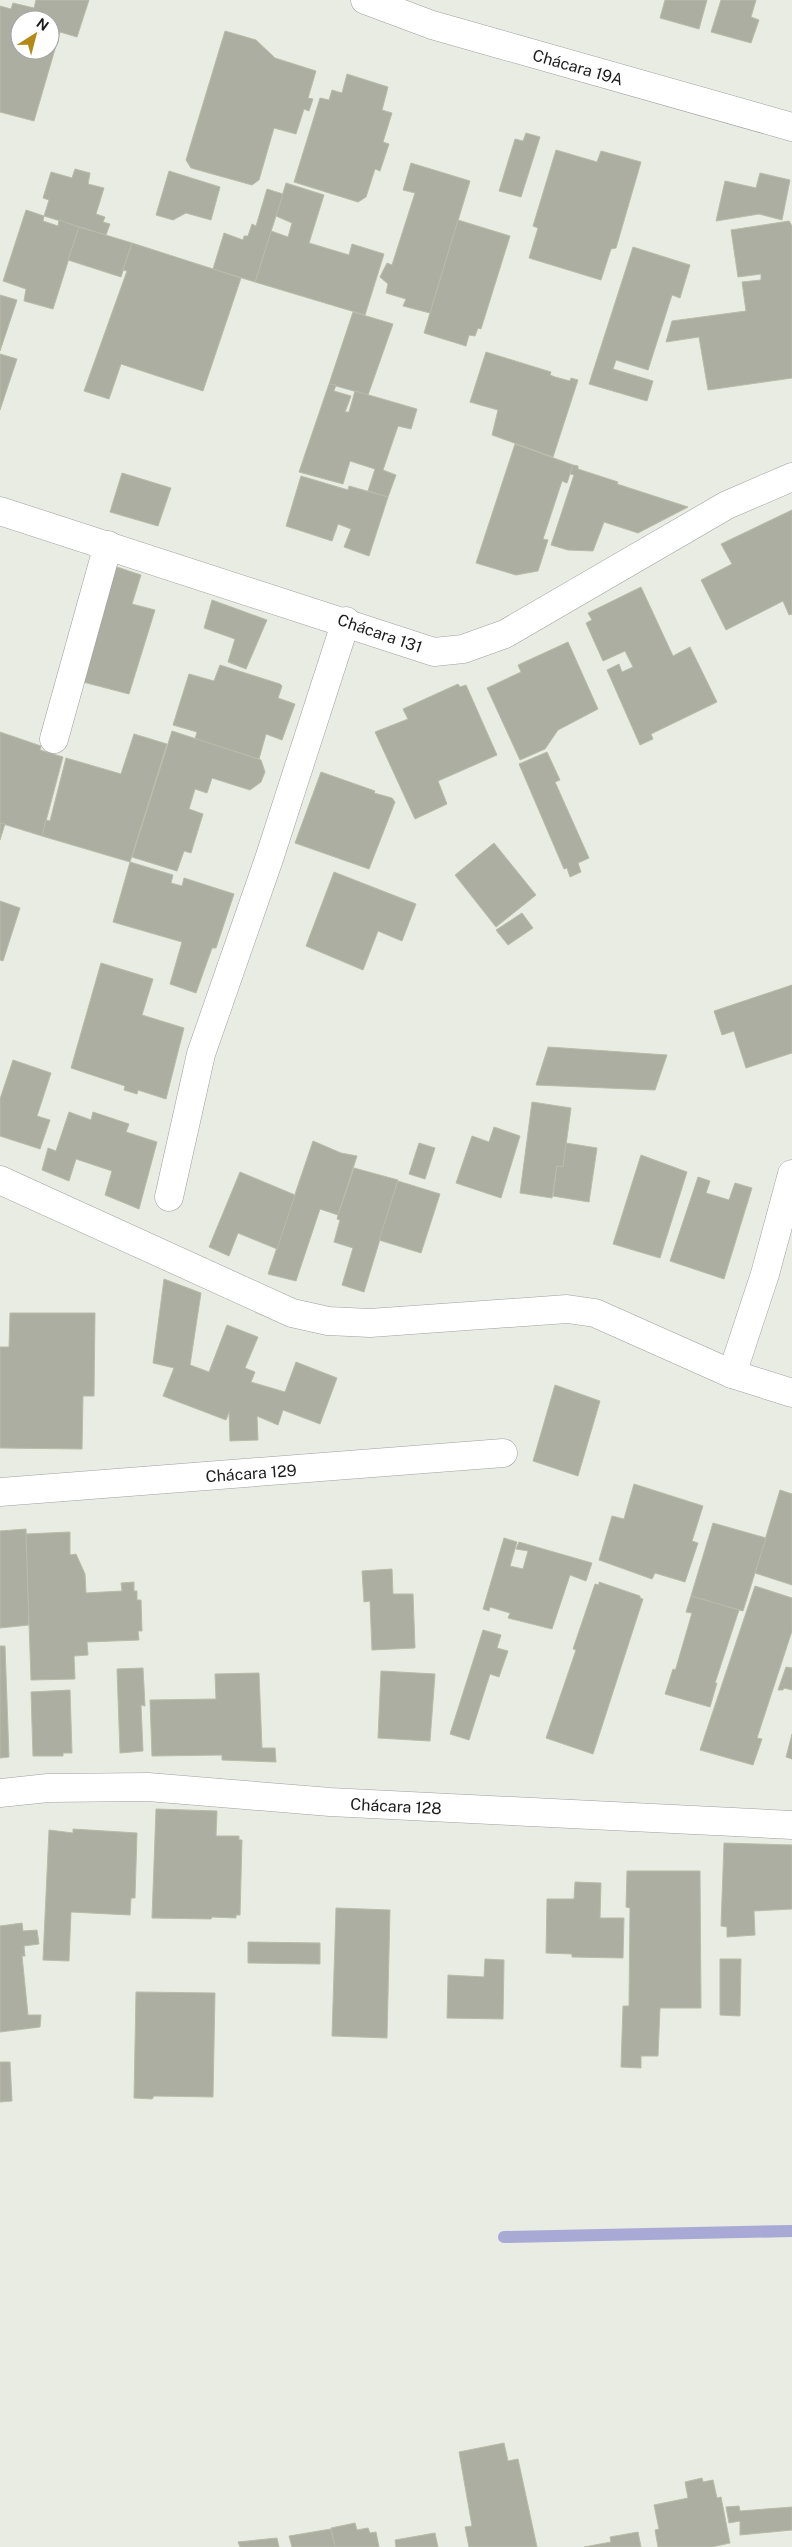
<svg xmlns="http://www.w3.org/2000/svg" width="792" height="2547" viewBox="0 0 792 2547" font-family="'Public Sans',sans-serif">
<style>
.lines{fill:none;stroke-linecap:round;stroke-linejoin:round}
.stream{stroke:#a8a9d5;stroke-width:12}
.building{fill:#acaea2;stroke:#b8bca7;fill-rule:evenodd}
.minor-casing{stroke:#a0a0a0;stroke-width:29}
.minor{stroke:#fff;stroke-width:28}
.labels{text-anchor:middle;stroke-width:5;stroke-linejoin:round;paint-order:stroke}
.street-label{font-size:16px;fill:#1c1c1c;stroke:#fff}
</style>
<rect width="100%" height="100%" fill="#e8ece3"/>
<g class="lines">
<polyline class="stream" points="504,2237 792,2231"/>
</g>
<g class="building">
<path d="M36,0H89L77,37L60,32L34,121L0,112V6L11,9L13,3L34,8ZM20,20H50V50H20Z"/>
<polygon points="665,0 707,0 699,29 660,18"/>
<polygon points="721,0 756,0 751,17 759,20 751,43 711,32"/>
<polygon points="225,31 256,40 275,58 316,71 308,98 313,99 309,111 304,109 296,134 274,128 259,180 252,185 191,168 186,160"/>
<polygon points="347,74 388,87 382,110 392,113 383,142 389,144 380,171 375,169 366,197 358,202 294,182 320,98 329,100 332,90 342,93"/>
<polygon points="526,133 540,137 521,197 499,191 515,139 523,141"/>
<polygon points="556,150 597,162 601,151 641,162 616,248 611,249 601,280 529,258 538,228 533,226"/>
<polygon points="411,163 470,181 430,313 403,306 406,299 386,293 388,284 380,277 387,263 392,265 415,193 403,190"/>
<polygon points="75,169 90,173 88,184 104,188 96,214 105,217 103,222 110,224 106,235 44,216 49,200 43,198 51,172 72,178"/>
<polygon points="169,171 220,187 211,220 186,213 173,220 156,215"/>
<polygon points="760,173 790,180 782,220 759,214 716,221 725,181 756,188"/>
<polygon points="286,183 324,195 309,243 349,255 352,244 384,254 365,315 255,282 271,231 288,237 292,223 276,216"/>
<polygon points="267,189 283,194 255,282 213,269 224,233 243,240 244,236 248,236 252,224 256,226"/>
<polygon points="26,210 44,216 43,221 58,226 59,220 79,227 53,309 24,301 26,289 3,281"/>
<polygon points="458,220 510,236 481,329 478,328 475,336 469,335 466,346 424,333"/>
<polygon points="789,221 792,226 792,378 708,390 699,337 666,342 672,321 746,311 742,282 761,280 761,274 738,277 731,230"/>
<polygon points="79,227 132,243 121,277 68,260"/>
<polygon points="132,243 241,278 203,391 121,364 109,399 84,391 127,271 123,270"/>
<polygon points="633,247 690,265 680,298 672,295 648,370 616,360 613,369 653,381 647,401 589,384"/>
<polygon points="0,295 17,300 0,351"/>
<polygon points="353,312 393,324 368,395 329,384"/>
<polygon points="486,352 551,372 550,375 555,377 570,381 571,378 578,380 553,457 492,435 498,410 470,402"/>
<polygon points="0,354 17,359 0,410"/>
<polygon points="329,384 336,385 334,391 351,396 345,412 349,412 355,391 417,409 411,429 398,426 383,470 396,475 388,497 368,491 375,469 350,461 343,484 299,472"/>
<polygon points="515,444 573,465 567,483 562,481 543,539 548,540 538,571 516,575 476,563"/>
<polygon points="573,465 578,466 578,469 618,482 617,484 688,507 638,533 604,522 593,551 568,550 551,545 574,475 570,474"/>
<polygon points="122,473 171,488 158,526 110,512"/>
<polygon points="301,476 348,490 349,486 388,497 369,556 344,547 351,529 338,524 332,541 286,526"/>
<polygon points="792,510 792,614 789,615 783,601 726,630 701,580 732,564 721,544"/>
<polygon points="114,566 141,575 132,604 155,610 129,694 83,682"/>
<polygon points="641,587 673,656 690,647 717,702 651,734 653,739 640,745 607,670 619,664 622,672 633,667 625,651 603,661 586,623 592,620 588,613"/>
<polygon points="212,600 267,620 246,669 228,662 235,639 204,628"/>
<polygon points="568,642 598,709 558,730 545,749 520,760 487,688 521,672 518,665"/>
<polygon points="220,665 280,684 282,686 278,698 295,704 282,740 266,734 259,759 195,739 197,732 173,725 189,674 214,681"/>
<polygon points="458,684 460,687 466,685 497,755 438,781 447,804 415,819 375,732 408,719 403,709"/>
<polygon points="172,731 261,760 265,772 261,782 250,790 212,778 207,793 195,789 189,809 203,814 191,853 184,851 177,871 132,857"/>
<polygon points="0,732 41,746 40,750 63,757 42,836 0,823"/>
<polygon points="134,734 167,744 130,862 42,836 46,820 50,821 66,758 121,774"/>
<polygon points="547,752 560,780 555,782 589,858 578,863 581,872 570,877 567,868 564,869 519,764"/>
<polygon points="321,772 375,791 374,793 392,798 395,802 369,869 295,843"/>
<polygon points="0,823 5,824 0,840"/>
<polygon points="494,843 536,895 496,927 455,875"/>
<polygon points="130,862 173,875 171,883 182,886 184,878 234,894 216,948 212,948 196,993 170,984 182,942 113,922"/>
<polygon points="334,872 416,904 402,941 378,931 363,970 306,946"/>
<polygon points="0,901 20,908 3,961 0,960"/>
<polygon points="522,913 533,928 508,945 496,930"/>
<polygon points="101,963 153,979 142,1015 184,1028 166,1099 138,1090 137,1094 124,1090 125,1086 71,1068"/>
<polygon points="792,985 792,1053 746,1068 734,1031 722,1035 714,1011"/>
<polygon points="548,1047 667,1055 655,1090 536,1085"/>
<polygon points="13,1060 51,1073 37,1116 50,1120 40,1149 0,1136 0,1099"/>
<polygon points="532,1102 571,1108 563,1167 557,1166 552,1198 520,1193"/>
<polygon points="69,1112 91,1120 93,1112 129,1124 126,1132 157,1142 139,1209 105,1195 112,1171 76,1159 69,1181 42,1170 48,1148 56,1151"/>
<polygon points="494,1127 520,1136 501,1198 456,1183 472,1136 489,1142"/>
<polygon points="313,1141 341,1153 357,1156 338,1215 320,1209 296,1281 268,1274"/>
<polygon points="419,1143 435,1148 425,1179 409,1174"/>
<polygon points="566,1143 597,1148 589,1202 553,1196 557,1166 563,1167"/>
<polygon points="641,1155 687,1172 660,1258 613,1244"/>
<polygon points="354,1168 398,1180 364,1292 342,1285 353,1248 334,1242 340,1220 337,1219 338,1215"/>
<polygon points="240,1172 295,1195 277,1249 238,1233 229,1256 209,1247"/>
<polygon points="698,1177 710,1181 706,1193 729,1200 735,1183 752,1188 724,1279 670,1261"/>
<polygon points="398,1181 440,1194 421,1253 379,1240"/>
<polygon points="164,1279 201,1293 190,1365 209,1372 227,1325 258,1337 245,1368 255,1372 251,1382 285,1392 296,1362 337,1378 320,1424 283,1410 278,1425 257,1416 258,1440 230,1441 229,1412 226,1420 163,1396 174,1368 153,1363"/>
<polygon points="10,1313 95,1313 94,1396 83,1396 82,1449 0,1448 0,1347 9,1347"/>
<polygon points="555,1385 600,1401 578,1476 533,1461"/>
<polygon points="634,1484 703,1506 692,1541 698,1543 685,1582 655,1573 652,1579 599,1560 612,1516 624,1519"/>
<polygon points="780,1490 792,1494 792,1585 755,1573"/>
<polygon points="713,1523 766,1538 743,1611 691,1596"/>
<polygon points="26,1529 29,1625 0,1628 0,1531"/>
<polygon points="70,1532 70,1555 76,1554 85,1574 86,1593 122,1591 121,1583 134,1582 134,1591 137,1591 137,1600 141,1600 142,1631 138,1631 139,1640 87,1642 88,1655 74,1656 75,1679 31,1680 26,1534"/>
<polygon points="504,1538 517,1542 510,1566 523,1569 528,1551 516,1549 519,1542 592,1563 586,1581 570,1575 552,1629 508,1618 510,1613 490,1607 489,1611 483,1609"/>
<polygon points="392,1569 393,1594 413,1594 415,1648 372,1650 370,1601 364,1602 362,1571"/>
<polygon points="599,1582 640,1596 640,1598 643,1599 593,1754 546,1738 576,1650 573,1649 595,1584 599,1585"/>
<polygon points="755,1586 792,1598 792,1631 757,1738 762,1739 753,1765 700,1750"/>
<polygon points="691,1596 739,1610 715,1683 717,1683 710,1707 665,1694 673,1669 675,1670 676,1668 692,1613 686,1612"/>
<polygon points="483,1630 501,1635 497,1648 508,1651 499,1677 490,1674 469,1740 450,1734"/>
<polygon points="0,1646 5,1646 9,1757 0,1758"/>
<polygon points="786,1667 792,1668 792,1690 784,1688 783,1690 778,1690"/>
<polygon points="143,1668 145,1706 141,1705 143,1751 120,1753 117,1669"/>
<polygon points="381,1671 435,1674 430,1741 378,1738"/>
<polygon points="259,1673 262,1748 275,1748 276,1762 222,1760 222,1755 152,1756 150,1700 216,1699 215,1674"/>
<polygon points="70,1690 72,1753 63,1753 63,1756 33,1756 31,1692"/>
<polygon points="792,1734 792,1759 786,1757"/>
<polygon points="156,1809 217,1811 216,1836 239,1836 239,1840 242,1840 240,1915 236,1915 236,1918 212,1917 211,1919 152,1918"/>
<polygon points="73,1829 137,1833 135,1898 131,1898 130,1915 71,1912 69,1961 43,1960 49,1830 73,1833"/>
<polygon points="724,1843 792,1845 792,1909 754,1911 755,1935 727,1937 727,1927 721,1926"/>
<polygon points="627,1871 700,1871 701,2008 660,2008 658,2056 641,2056 641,2068 621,2067 623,2006 629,2006 630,1908 626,1907"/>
<polygon points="575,1882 601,1883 600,1918 624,1918 623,1958 572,1957 572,1954 546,1953 547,1899 574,1899"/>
<polygon points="336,1908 390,1910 387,2038 332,2036"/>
<polygon points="22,1923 23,1931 37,1930 39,1944 24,1946 25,1956 22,1956 28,2015 41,2015 40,2027 0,2032 0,1926"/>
<polygon points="248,1942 320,1943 320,1964 248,1963"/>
<polygon points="485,1959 504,1960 503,2019 447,2018 448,1975 484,1977"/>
<polygon points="720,1959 741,1959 740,2016 720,2015"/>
<polygon points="136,1992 215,1993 213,2097 154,2096 152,2099 134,2098"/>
<polygon points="0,2062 10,2062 12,2101 0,2102"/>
<polygon points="504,2443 508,2461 518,2459 537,2547 469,2547 465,2527 472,2526 459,2452"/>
<polygon points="702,2478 703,2482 713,2480 717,2498 721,2497 730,2543 712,2547 658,2547 655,2530 659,2529 654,2505 688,2498 685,2482"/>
<polygon points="739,2506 740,2511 792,2507 792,2530 740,2535 740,2521 729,2523 726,2507"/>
<polygon points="355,2523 357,2530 368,2528 370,2533 376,2532 379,2547 335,2547 331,2528"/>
<polygon points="331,2529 335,2547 292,2547 289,2536"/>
<polygon points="638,2532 641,2547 584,2547 611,2542 610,2537"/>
<polygon points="435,2533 438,2547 396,2547 395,2540"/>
<polygon points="277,2538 279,2547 240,2547 238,2542"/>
</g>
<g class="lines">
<g class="minor-casing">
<g id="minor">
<polyline points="365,0 432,25 792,127"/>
<polyline points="0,511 434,652 463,649 505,634 727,505 792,477"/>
<polyline points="54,739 108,545"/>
<polyline points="0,1180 292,1313 328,1321 370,1323 567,1309 595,1313 732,1374 792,1393"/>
<polyline points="169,1197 201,1054 269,859 346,621"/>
<polyline points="732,1374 765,1274 792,1174"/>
<polyline points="0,1492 503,1453"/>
<polyline points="0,1793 48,1788 148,1787 330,1802 792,1825"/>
</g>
</g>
<use href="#minor" class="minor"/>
</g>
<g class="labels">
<g class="street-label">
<text transform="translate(578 67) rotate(16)" y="6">Chácara 19A</text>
<text transform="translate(380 633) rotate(19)" y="6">Chácara 131</text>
<text transform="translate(251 1473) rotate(-4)" y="6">Chácara 129</text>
<text transform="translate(396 1806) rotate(3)" y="6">Chácara 128</text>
</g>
</g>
<g transform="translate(35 35) rotate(36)"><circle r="24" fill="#ffffff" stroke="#a4a4a4"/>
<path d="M0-4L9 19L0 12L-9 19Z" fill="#b28a16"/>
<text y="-8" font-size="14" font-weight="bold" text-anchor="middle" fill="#1c1c1c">N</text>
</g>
</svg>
